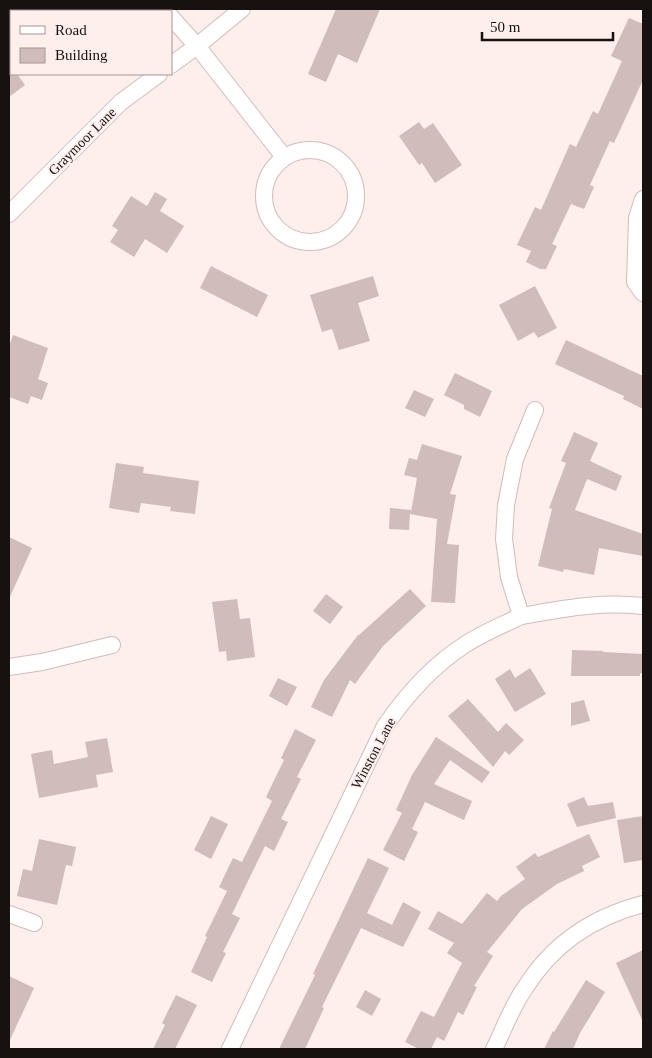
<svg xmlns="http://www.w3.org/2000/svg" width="652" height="1058" viewBox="0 0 652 1058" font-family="'Times New Roman',serif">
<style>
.building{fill:#d0bcba}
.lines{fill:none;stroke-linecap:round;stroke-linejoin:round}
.street-casing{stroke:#d0bdba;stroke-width:18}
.street{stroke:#fff;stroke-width:16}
.labels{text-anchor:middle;stroke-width:4;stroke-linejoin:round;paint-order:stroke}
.street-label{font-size:14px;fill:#171110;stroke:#feeeec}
</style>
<rect width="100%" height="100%" fill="#feeeec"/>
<g class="building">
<polygon points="336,9 380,9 357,63 338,54 326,82 308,74"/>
<polygon points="629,18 643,24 643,80 614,143 610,141 590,185 594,187 584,209 571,204 552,244 557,246 546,269 540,269 526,262 531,251 517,245 535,207 541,210 570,144 576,147 593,111 598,114 622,61 611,56"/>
<polygon points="9,63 11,67 11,74 17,74 25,85 9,97"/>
<polygon points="419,122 424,129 433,123 462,165 435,183 422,163 419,165 399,136"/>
<polygon points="155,192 167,199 160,211 184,226 167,253 145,239 134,257 110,242 118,230 112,226 131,196 147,206"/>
<polygon points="211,266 268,295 257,317 200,288"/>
<polygon points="373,276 379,296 358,303 370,341 339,350 332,329 322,332 310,295"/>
<polygon points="535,286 557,328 538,338 534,332 518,341 499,305"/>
<polygon points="13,335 48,348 38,379 48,383 42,400 31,396 28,404 9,397 9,347"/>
<polygon points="566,340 643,376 643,409 623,399 624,396 555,364"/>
<polygon points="455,373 492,391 480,417 464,409 464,405 444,395"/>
<polygon points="414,390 434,399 425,417 405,408"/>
<polygon points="574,432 598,443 590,461 622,476 616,491 587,479 575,510 643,534 643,556 599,548 594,575 564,569 563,572 538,566 552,509 549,508 566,463 561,461"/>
<polygon points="422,444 462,456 450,494 456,495 447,544 459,545 455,603 431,602 437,519 410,514 409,530 389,529 390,508 411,510 411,512 417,478 404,475 409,458 417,460"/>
<polygon points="116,463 144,467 143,473 199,481 195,514 170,511 171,507 141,503 139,513 109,508"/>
<polygon points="9,537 32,548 9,599"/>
<polygon points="410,589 426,606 383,646 355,684 350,680 332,717 311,707 324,680 358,635 359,635"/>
<polygon points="326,594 343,607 330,624 313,611"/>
<polygon points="237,599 240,619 250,618 255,657 227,661 226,651 219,652 212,602"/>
<polygon points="572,650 603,651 603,652 643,654 643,674 640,673 640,676 571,676"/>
<polygon points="530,668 546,694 515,712 495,679 510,669 515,678"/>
<polygon points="278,678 297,687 287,706 269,696"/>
<polygon points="468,699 498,732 506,723 524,740 509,755 505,751 493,767 448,716"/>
<polygon points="584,700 590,721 571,726 571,703"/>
<polygon points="295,729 316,740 297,777 301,779 281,819 288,822 274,851 265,846 232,914 240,918 223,952 226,953 212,982 191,972 207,937 205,936 227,891 219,887 233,858 242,862 272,801 266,797 284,760 281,758"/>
<polygon points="436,737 490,772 482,783 450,760 434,784 472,801 464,820 425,802 412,829 418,832 404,861 383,850 402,813 396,810 412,775"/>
<polygon points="107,738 113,772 96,775 98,787 39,798 31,754 52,750 54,764 88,757 85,742"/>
<polygon points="584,797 588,806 613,802 616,818 577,827 567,804"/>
<polygon points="211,816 228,824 211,859 194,850"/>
<polygon points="643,816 643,860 624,863 617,820"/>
<polygon points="589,834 600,857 582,866 584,871 557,884 522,909 487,952 493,956 474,986 477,987 463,1015 458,1012 444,1041 437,1037 431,1049 419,1049 405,1042 421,1011 434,1017 462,963 447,953 454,943 428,929 438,911 462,924 487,893 497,901 501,896 525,879 516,867 535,853 538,857"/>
<polygon points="39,839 76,847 72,866 66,865 57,905 17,896 23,869 32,871"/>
<polygon points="368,858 389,868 367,913 392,925 403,902 421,912 403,947 361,928 322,1007 324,1008 305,1049 279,1049 315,975 313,974"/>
<polygon points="643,950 643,1022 616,963"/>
<polygon points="9,976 34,988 9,1042"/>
<polygon points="586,980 605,992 580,1033 573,1049 544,1049 553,1031 554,1032"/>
<polygon points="365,990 381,999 372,1016 356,1007"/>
<polygon points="176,995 197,1005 175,1049 153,1049 165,1025 162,1023"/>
</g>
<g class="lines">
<g class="street-casing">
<g id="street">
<polyline points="171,17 197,46 284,157"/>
<polyline points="171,65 197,46 242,9"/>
<circle cx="310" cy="196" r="46"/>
<polyline points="643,199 637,218 635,282 643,293"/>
<polyline points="9,214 121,102 159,74"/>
<path d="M521,616C563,609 600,601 643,606"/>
<polyline points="9,667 42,662 112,645"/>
<polyline points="9,914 34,923"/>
<path d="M230,1049L385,726C407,694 433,665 466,644C483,633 503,625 521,616L509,577L504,539L506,505L515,459L535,410"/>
<path d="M494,1049C504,1029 512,1006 525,988C553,943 593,917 643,904"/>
</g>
</g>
<use href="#street" class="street"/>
</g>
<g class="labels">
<g class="street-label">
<text transform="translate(82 141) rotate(-45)" y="5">Graymoor Lane</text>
<text transform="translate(373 753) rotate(-62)" y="5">Winston Lane</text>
</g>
</g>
<rect width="652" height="1058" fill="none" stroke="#171110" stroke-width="20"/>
<rect x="10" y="10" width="162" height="65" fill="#feeeec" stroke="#a29694"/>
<rect x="20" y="26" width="25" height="8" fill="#ffffff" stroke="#a29694"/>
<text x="55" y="35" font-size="15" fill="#171110">Road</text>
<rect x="20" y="48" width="25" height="15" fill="#d0bcba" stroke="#a29694"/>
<text x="55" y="60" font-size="15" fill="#171110">Building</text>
<path d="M482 32v8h131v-8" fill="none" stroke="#171110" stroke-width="2.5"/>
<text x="490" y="32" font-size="15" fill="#171110" stroke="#feeeec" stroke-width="4" paint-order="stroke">50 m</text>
</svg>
